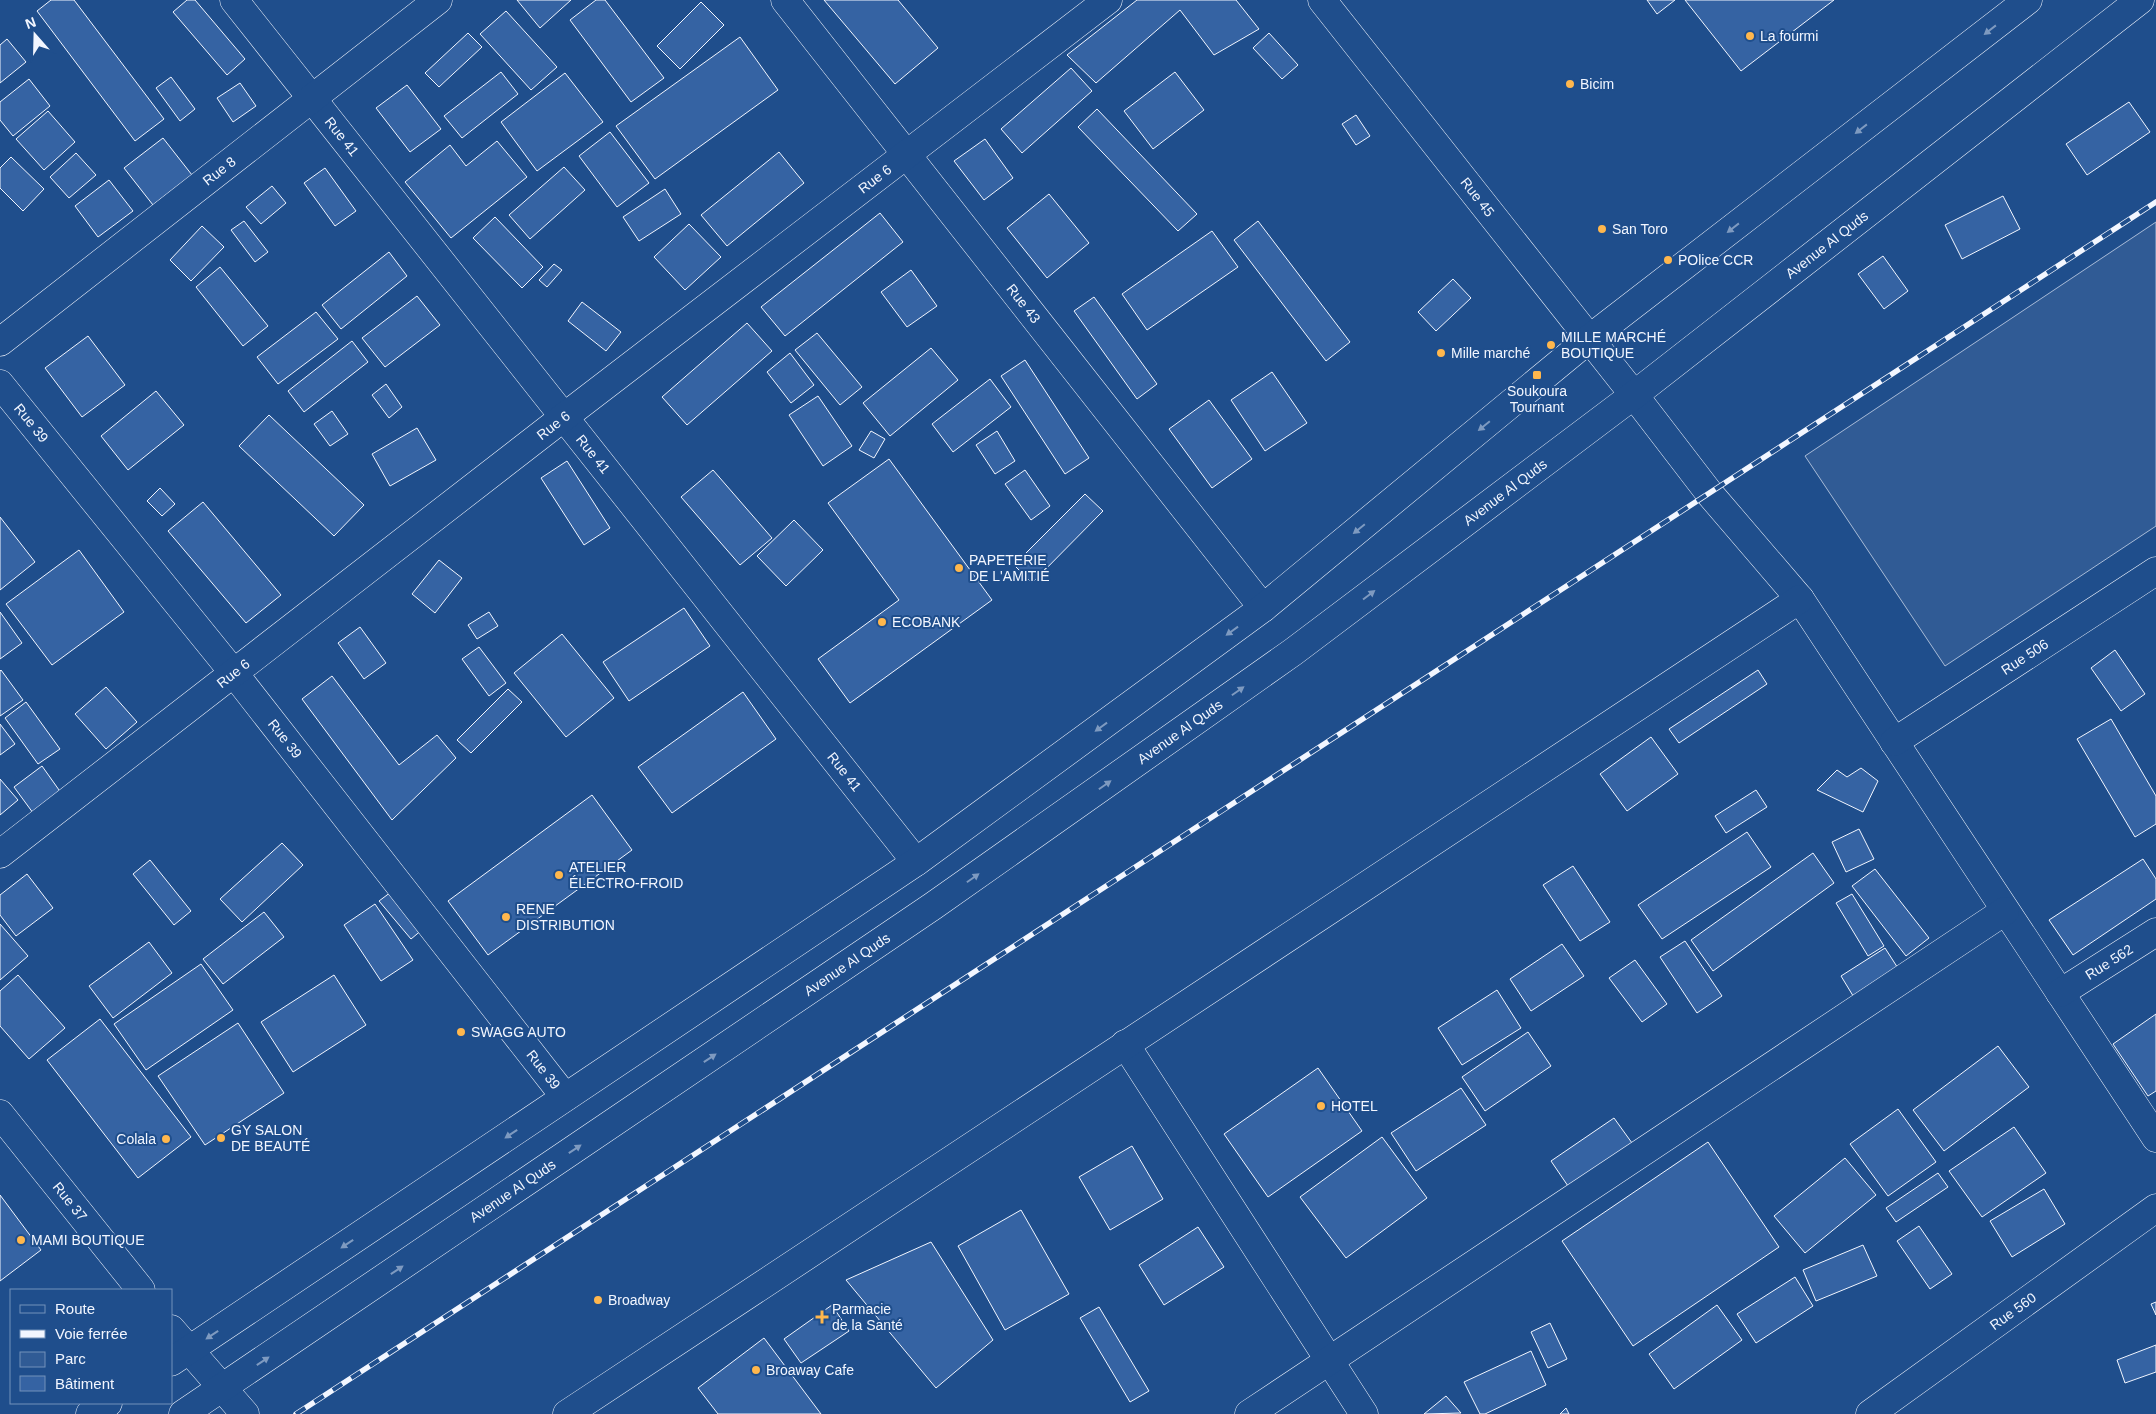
<svg xmlns="http://www.w3.org/2000/svg" width="2156" height="1414" viewBox="0 0 2156 1414" font-family="Helvetica,sans-serif">
<style>
.green{fill:#305b95;stroke:#a8bbd7}
.building{fill:#3563a3;stroke:#f2f6ff}
.lines{fill:none;stroke-linecap:round;stroke-linejoin:round}
.minor-casing{stroke:#f2f6ff;stroke-width:29}
.tertiary-casing{stroke:#f2f6ff;stroke-width:29}
.primary-casing{stroke:#f2f6ff;stroke-width:29}
.minor{stroke:#1f4e8c;stroke-width:28}
.tertiary{stroke:#1f4e8c;stroke-width:28}
.primary{stroke:#1f4e8c;stroke-width:28}
.rail-casing{stroke:#f2f6ff;stroke-width:5.5}
.rail{stroke:#1f4e8c;stroke-width:4;stroke-dasharray:11;stroke-linecap:butt}
.oneway{fill:#7e9ac0}
.poi-dot{fill:#ffb74d;stroke:#1f4e8c;stroke-width:2}
.labels{text-anchor:middle;stroke-width:4;stroke-linejoin:round;paint-order:stroke}
.poi-label{font-size:14px;fill:#f2f6ff;stroke:#1f4e8c;text-anchor:start}
.street-label{font-size:14px;fill:#f2f6ff;stroke:#1f4e8c}
</style>
<rect width="100%" height="100%" fill="#1f4e8c"/>
<polygon class="green" points="2156,222 2156,526 1945,666 1805,456"/>
<g class="building">
<polygon points="51,0 74,0 164,119 135,141 37,11"/>
<polygon points="187,0 195,0 245,59 227,75 173,12"/>
<polygon points="517,0 571,0 540,28"/>
<polygon points="596,0 605,0 664,78 631,102 570,20"/>
<polygon points="824,0 898,0 938,48 895,84"/>
<polygon points="1137,0 1236,0 1259,29 1214,55 1180,10 1096,83 1067,55"/>
<polygon points="1647,0 1675,0 1657,14"/>
<polygon points="1685,0 1834,0 1741,71"/>
<polygon points="701,2 724,25 680,69 657,46"/>
<polygon points="506,11 557,67 531,90 480,34"/>
<polygon points="468,33 482,47 439,87 425,73"/>
<polygon points="1269,33 1298,65 1282,79 1253,48"/>
<polygon points="740,37 778,90 655,179 616,126"/>
<polygon points="7,39 26,62 0,83 0,45"/>
<polygon points="1071,68 1092,91 1022,153 1001,129"/>
<polygon points="501,72 518,94 462,138 444,116"/>
<polygon points="1175,72 1204,110 1153,149 1124,111"/>
<polygon points="565,73 603,122 537,171 501,122"/>
<polygon points="171,77 195,109 180,121 156,88"/>
<polygon points="29,79 50,106 13,136 0,120 0,102"/>
<polygon points="240,83 256,106 233,122 217,98"/>
<polygon points="407,85 441,129 410,152 376,108"/>
<polygon points="2129,102 2150,132 2087,175 2066,144"/>
<polygon points="1097,109 1197,214 1178,231 1078,127"/>
<polygon points="48,111 75,142 44,170 16,139"/>
<polygon points="1356,115 1370,136 1356,145 1342,124"/>
<polygon points="610,132 649,183 617,207 579,156"/>
<polygon points="163,138 192,175 153,205 124,168"/>
<polygon points="985,139 1013,178 984,200 954,161"/>
<polygon points="497,141 527,177 451,238 405,182 450,145 466,166"/>
<polygon points="779,152 804,183 727,246 701,215"/>
<polygon points="76,153 96,175 69,198 50,177"/>
<polygon points="11,157 44,189 23,211 0,188 0,168"/>
<polygon points="564,167 585,190 530,239 509,215"/>
<polygon points="325,168 356,211 335,226 304,183"/>
<polygon points="109,180 133,211 98,237 75,206"/>
<polygon points="272,186 286,203 261,224 246,207"/>
<polygon points="665,189 681,214 639,241 623,217"/>
<polygon points="1049,194 1089,243 1047,278 1007,228"/>
<polygon points="2003,196 2020,229 1962,259 1945,225"/>
<polygon points="880,213 903,242 785,336 761,307"/>
<polygon points="495,217 543,267 522,288 473,238"/>
<polygon points="244,221 268,252 255,262 231,230"/>
<polygon points="1258,221 1350,342 1326,361 1234,240"/>
<polygon points="689,224 721,257 685,290 654,257"/>
<polygon points="202,226 224,247 191,281 170,260"/>
<polygon points="1212,231 1238,267 1147,330 1122,294"/>
<polygon points="389,252 407,276 341,329 322,305"/>
<polygon points="1883,256 1908,291 1884,309 1858,274"/>
<polygon points="554,264 562,270 547,287 539,280"/>
<polygon points="220,267 268,326 243,346 196,287"/>
<polygon points="911,270 937,306 907,327 881,292"/>
<polygon points="1453,279 1471,298 1436,331 1418,312"/>
<polygon points="417,296 440,325 385,367 362,338"/>
<polygon points="1094,297 1157,384 1137,399 1074,311"/>
<polygon points="582,302 621,332 606,351 568,321"/>
<polygon points="316,312 338,339 278,384 257,357"/>
<polygon points="747,323 772,351 687,425 662,397"/>
<polygon points="817,333 862,387 840,405 795,350"/>
<polygon points="88,336 125,385 82,417 45,368"/>
<polygon points="352,341 368,362 304,412 288,391"/>
<polygon points="931,348 958,380 890,436 863,403"/>
<polygon points="790,353 814,385 791,403 767,372"/>
<polygon points="1025,360 1089,458 1065,474 1001,376"/>
<polygon points="1272,372 1307,423 1265,451 1231,400"/>
<polygon points="990,379 1011,407 953,452 932,424"/>
<polygon points="386,384 402,407 389,418 372,395"/>
<polygon points="156,391 184,425 128,470 101,436"/>
<polygon points="818,396 852,446 823,466 789,415"/>
<polygon points="1209,400 1252,459 1212,488 1169,429"/>
<polygon points="332,411 348,434 330,446 314,424"/>
<polygon points="269,415 364,505 334,536 239,446"/>
<polygon points="417,428 436,460 390,486 372,454"/>
<polygon points="871,431 885,439 874,458 859,450"/>
<polygon points="997,431 1015,461 995,474 976,445"/>
<polygon points="889,459 992,600 850,703 818,659 899,600 828,503"/>
<polygon points="567,461 610,528 584,545 541,478"/>
<polygon points="713,470 772,538 740,565 681,497"/>
<polygon points="1025,470 1050,506 1031,520 1005,484"/>
<polygon points="160,488 175,504 162,516 147,501"/>
<polygon points="1085,494 1103,511 1032,583 1014,565"/>
<polygon points="203,502 281,595 246,623 168,531"/>
<polygon points="0,517 35,562 0,590"/>
<polygon points="794,520 823,550 786,586 757,556"/>
<polygon points="79,550 124,612 52,665 6,604"/>
<polygon points="439,560 462,578 435,613 412,594"/>
<polygon points="684,608 710,646 629,701 603,662"/>
<polygon points="0,612 22,643 0,659"/>
<polygon points="489,612 498,626 477,639 468,625"/>
<polygon points="360,627 386,663 364,679 338,643"/>
<polygon points="562,634 614,698 566,737 514,673"/>
<polygon points="479,647 506,683 489,696 462,659"/>
<polygon points="2115,650 2145,694 2121,711 2091,668"/>
<polygon points="1,670 23,700 0,716 0,671"/>
<polygon points="1758,670 1767,684 1679,743 1669,729"/>
<polygon points="332,676 399,765 437,735 456,758 392,820 302,699"/>
<polygon points="106,687 137,722 106,749 75,714"/>
<polygon points="508,689 522,702 471,753 457,740"/>
<polygon points="743,692 776,739 672,813 638,767"/>
<polygon points="26,702 60,749 38,764 5,718"/>
<polygon points="2111,719 2156,796 2156,824 2135,837 2077,739"/>
<polygon points="0,724 15,744 0,755"/>
<polygon points="1651,737 1678,774 1627,811 1600,774"/>
<polygon points="42,766 64,797 36,817 14,787"/>
<polygon points="1861,768 1878,781 1863,812 1817,790 1837,770 1847,777"/>
<polygon points="0,779 18,800 0,815"/>
<polygon points="1756,790 1767,807 1726,833 1715,816"/>
<polygon points="592,795 632,850 488,955 448,901"/>
<polygon points="1859,829 1874,859 1846,872 1832,842"/>
<polygon points="1747,832 1771,867 1662,939 1638,905"/>
<polygon points="282,843 303,865 242,922 220,899"/>
<polygon points="1813,853 1834,883 1713,971 1691,940"/>
<polygon points="2143,859 2156,879 2156,899 2073,955 2049,920"/>
<polygon points="150,860 191,911 174,925 133,874"/>
<polygon points="1573,866 1610,922 1580,941 1543,885"/>
<polygon points="1875,869 1929,938 1906,956 1852,886"/>
<polygon points="27,874 53,908 16,936 0,915 0,895"/>
<polygon points="391,892 423,929 411,939 379,901"/>
<polygon points="1852,894 1884,946 1868,956 1836,903"/>
<polygon points="375,904 413,960 381,981 344,925"/>
<polygon points="264,912 284,937 223,984 203,959"/>
<polygon points="0,924 28,956 0,980"/>
<polygon points="1685,941 1722,996 1697,1013 1660,957"/>
<polygon points="149,942 172,973 113,1018 89,986"/>
<polygon points="1562,944 1584,976 1531,1011 1510,979"/>
<polygon points="1885,948 1903,976 1858,1004 1841,976"/>
<polygon points="1635,960 1667,1004 1642,1022 1609,978"/>
<polygon points="201,964 233,1010 146,1070 114,1024"/>
<polygon points="18,975 65,1028 29,1059 0,1026 0,991"/>
<polygon points="334,975 366,1025 293,1072 261,1022"/>
<polygon points="1497,990 1521,1028 1462,1065 1438,1028"/>
<polygon points="2156,1014 2156,1091 2148,1096 2113,1044"/>
<polygon points="100,1019 191,1137 138,1178 47,1060"/>
<polygon points="238,1023 284,1093 205,1145 158,1076"/>
<polygon points="1528,1032 1551,1066 1485,1111 1462,1077"/>
<polygon points="1998,1046 2029,1087 1944,1151 1913,1110"/>
<polygon points="1318,1068 1362,1131 1268,1197 1224,1134"/>
<polygon points="1461,1088 1486,1125 1416,1171 1391,1133"/>
<polygon points="1898,1109 1936,1162 1888,1196 1850,1144"/>
<polygon points="1614,1118 1632,1143 1568,1186 1551,1161"/>
<polygon points="2014,1127 2046,1173 1982,1217 1949,1171"/>
<polygon points="1382,1137 1427,1198 1346,1258 1300,1197"/>
<polygon points="1708,1142 1779,1247 1633,1346 1562,1241"/>
<polygon points="1132,1146 1163,1199 1110,1230 1079,1177"/>
<polygon points="1845,1158 1876,1195 1805,1253 1774,1216"/>
<polygon points="1938,1173 1948,1187 1896,1222 1886,1208"/>
<polygon points="2044,1189 2065,1224 2012,1257 1990,1221"/>
<polygon points="0,1195 41,1250 0,1281"/>
<polygon points="1021,1210 1069,1294 1005,1330 958,1246"/>
<polygon points="1919,1226 1952,1274 1930,1289 1897,1241"/>
<polygon points="1198,1227 1224,1267 1164,1305 1139,1265"/>
<polygon points="931,1242 993,1340 936,1388 846,1280"/>
<polygon points="1863,1245 1877,1276 1816,1301 1803,1270"/>
<polygon points="1795,1277 1813,1306 1756,1343 1737,1314"/>
<polygon points="2156,1302 2156,1315 2151,1304"/>
<polygon points="832,1305 849,1331 801,1363 784,1339"/>
<polygon points="1717,1305 1742,1340 1674,1389 1649,1354"/>
<polygon points="1099,1307 1149,1391 1130,1402 1080,1318"/>
<polygon points="1550,1323 1567,1359 1548,1368 1531,1332"/>
<polygon points="764,1338 821,1414 718,1414 698,1388"/>
<polygon points="2156,1345 2156,1372 2125,1383 2117,1360"/>
<polygon points="1531,1351 1546,1385 1485,1414 1480,1414 1464,1382"/>
<polygon points="1446,1396 1461,1413 1424,1414"/>
<polygon points="1566,1408 1569,1414 1560,1414"/>
</g>
<g class="lines">
<g class="minor-casing">
<g id="minor">
<path id="s1" d="M234,0L916,862"/>
<path id="s2" d="M785,0L1263,608"/>
<path id="s3" d="M0,342L438,0"/>
<path id="s4" d="M0,384L233,672L565,1097"/>
<polyline points="1634,395 1710,494 1800,599 2156,1138"/>
<path id="s5" d="M1894,742L2156,571"/>
<path id="s6" d="M0,854L564,417L1108,0"/>
<path id="s7" d="M2060,993L2156,932"/>
<polyline points="1125,1044 1364,1414"/>
<polyline points="567,1414 1800,599"/>
<polyline points="1249,1414 2005,911"/>
<path id="s8" d="M1870,1414L2156,1208"/>
</g>
</g>
<g class="tertiary-casing">
<g id="tertiary">
<path id="s9" d="M1322,0L1634,395"/>
<path id="s10" d="M0,1114L141,1290"/>
<polyline points="171,1329 245,1414"/>
</g>
</g>
<g class="primary-casing">
<g id="primary">
<polyline points="171,1362 916,862 1263,608 1589,339 2028,0"/>
<polyline points="90,1414 108,1403"/>
<path id="s11" d="M183,1414L933,906L1293,652L1634,395L2140,0"/>
</g>
</g>
<use href="#minor" class="minor"/>
<use href="#tertiary" class="tertiary"/>
<use href="#primary" class="primary"/>
<g class="rail-casing">
<polyline id="rail" points="296,1414 2156,202"/>
</g>
<use href="#rail" class="rail"/>
</g>
<defs><path id="oneway-solid" d="M-6-.8H1V-3.2L6.5 0L1 3.2V.8H-6Z" transform="scale(1.25)"/></defs>
<g class="oneway">
<use href="#oneway-solid" transform="translate(1990 30) rotate(142)"/>
<use href="#oneway-solid" transform="translate(1861 129) rotate(142)"/>
<use href="#oneway-solid" transform="translate(1733 228) rotate(142)"/>
<use href="#oneway-solid" transform="translate(1484 426) rotate(141)"/>
<use href="#oneway-solid" transform="translate(1359 529) rotate(141)"/>
<use href="#oneway-solid" transform="translate(1369 595) rotate(-37)"/>
<use href="#oneway-solid" transform="translate(1232 631) rotate(144)"/>
<use href="#oneway-solid" transform="translate(1238 691) rotate(-35)"/>
<use href="#oneway-solid" transform="translate(1101 727) rotate(144)"/>
<use href="#oneway-solid" transform="translate(1105 785) rotate(-35)"/>
<use href="#oneway-solid" transform="translate(973 878) rotate(-35)"/>
<use href="#oneway-solid" transform="translate(710 1058) rotate(-34)"/>
<use href="#oneway-solid" transform="translate(511 1134) rotate(146)"/>
<use href="#oneway-solid" transform="translate(575 1149) rotate(-34)"/>
<use href="#oneway-solid" transform="translate(347 1244) rotate(146)"/>
<use href="#oneway-solid" transform="translate(397 1270) rotate(-34)"/>
<use href="#oneway-solid" transform="translate(212 1335) rotate(146)"/>
<use href="#oneway-solid" transform="translate(263 1361) rotate(-34)"/>
</g>
<g class="poi-dot">
<circle cx="1750" cy="36" r="5"/>
<circle cx="1570" cy="84" r="5"/>
<circle cx="1602" cy="229" r="5"/>
<circle cx="1668" cy="260" r="5"/>
<circle cx="1551" cy="345" r="5"/>
<circle cx="1441" cy="353" r="5"/>
<rect x="1532" y="370" width="10" height="10" rx="2.5"/>
<circle cx="959" cy="568" r="5"/>
<circle cx="882" cy="622" r="5"/>
<circle cx="559" cy="875" r="5"/>
<circle cx="506" cy="917" r="5"/>
<circle cx="461" cy="1032" r="5"/>
<circle cx="1321" cy="1106" r="5"/>
<circle cx="221" cy="1138" r="5"/>
<circle cx="166" cy="1139" r="5"/>
<circle cx="21" cy="1240" r="5"/>
<circle cx="598" cy="1300" r="5"/>
<path d="M819.5 1309.5h5v5h5v5h-5v5h-5v-5h-5v-5h5z"/>
<circle cx="756" cy="1370" r="5"/>
</g>
<g class="labels">
<g class="poi-label">
<text x="1760" y="41">La fourmi</text>
<text x="1580" y="89">Bicim</text>
<text x="1612" y="234">San Toro</text>
<text x="1678" y="265">POlice CCR</text>
<text x="1561" y="342">MILLE MARCHÉ<tspan x="1561" dy="16">BOUTIQUE</tspan></text>
<text x="1451" y="358">Mille marché</text>
<text x="1537" y="396" text-anchor="middle">Soukoura<tspan x="1537" dy="16">Tournant</tspan></text>
<text x="969" y="565">PAPETERIE<tspan x="969" dy="16">DE L'AMITIÉ</tspan></text>
<text x="892" y="627">ECOBANK</text>
<text x="569" y="872">ATELIER<tspan x="569" dy="16">ÉLECTRO-FROID</tspan></text>
<text x="516" y="914">RENE<tspan x="516" dy="16">DISTRIBUTION</tspan></text>
<text x="471" y="1037">SWAGG AUTO</text>
<text x="1331" y="1111">HOTEL</text>
<text x="231" y="1135">GY SALON<tspan x="231" dy="16">DE BEAUTÉ</tspan></text>
<text x="156" y="1144" text-anchor="end">Colala</text>
<text x="31" y="1245">MAMI BOUTIQUE</text>
<text x="608" y="1305">Broadway</text>
<text x="832" y="1314">Parmacie<tspan x="832" dy="16">de la Santé</tspan></text>
<text x="766" y="1375">Broaway Cafe</text>
</g>
<g class="street-label">
<text dy="5" stroke="none"><textPath href="#s1" startOffset="174">Rue 41</textPath></text>
<text dy="5" stroke="none"><textPath href="#s3" startOffset="278">Rue 8</textPath></text>
<text dy="5" stroke="none"><textPath href="#s6" startOffset="1105">Rue 6</textPath></text>
<text dy="5" stroke="none"><textPath href="#s9" startOffset="251">Rue 45</textPath></text>
<text dy="5" stroke="none"><textPath href="#s11" startOffset="2018">Avenue Al Quds</textPath></text>
<text dy="5" stroke="none"><textPath href="#s2" startOffset="386">Rue 43</textPath></text>
<text dy="5" stroke="none"><textPath href="#s4" startOffset="50">Rue 39</textPath></text>
<text dy="5" stroke="none"><textPath href="#s6" startOffset="700">Rue 6</textPath></text>
<text dy="5" stroke="none"><textPath href="#s1" startOffset="579">Rue 41</textPath></text>
<text dy="5" stroke="none"><textPath href="#s11" startOffset="1612">Avenue Al Quds</textPath></text>
<text dy="5" stroke="none"><textPath href="#s5" startOffset="156">Rue 506</textPath></text>
<text dy="5" stroke="none"><textPath href="#s6" startOffset="295">Rue 6</textPath></text>
<text dy="5" stroke="none"><textPath href="#s11" startOffset="1208">Avenue Al Quds</textPath></text>
<text dy="5" stroke="none"><textPath href="#s4" startOffset="455">Rue 39</textPath></text>
<text dy="5" stroke="none"><textPath href="#s1" startOffset="984">Rue 41</textPath></text>
<text dy="5" stroke="none"><textPath href="#s7" startOffset="58">Rue 562</textPath></text>
<text dy="5" stroke="none"><textPath href="#s11" startOffset="802">Avenue Al Quds</textPath></text>
<text dy="5" stroke="none"><textPath href="#s4" startOffset="875">Rue 39</textPath></text>
<text dy="5" stroke="none"><textPath href="#s11" startOffset="398">Avenue Al Quds</textPath></text>
<text dy="5" stroke="none"><textPath href="#s10" startOffset="112">Rue 37</textPath></text>
<text dy="5" stroke="none"><textPath href="#s8" startOffset="176">Rue 560</textPath></text>
</g>
</g>
<rect x="10" y="1289" width="162" height="115" fill="#1f4e8c" stroke="#7391ba"/>
<rect x="20" y="1305" width="25" height="8" fill="#1f4e8c" stroke="#7391ba"/>
<text x="55" y="1314" font-size="15" fill="#f2f6ff">Route</text>
<rect x="20" y="1330" width="25" height="8" fill="#f2f6ff" stroke="#7391ba"/>
<text x="55" y="1339" font-size="15" fill="#f2f6ff">Voie ferrée</text>
<rect x="20" y="1352" width="25" height="15" fill="#305b95" stroke="#7391ba"/>
<text x="55" y="1364" font-size="15" fill="#f2f6ff">Parc</text>
<rect x="20" y="1376" width="25" height="15" fill="#3563a3" stroke="#7391ba"/>
<text x="55" y="1389" font-size="15" fill="#f2f6ff">Bâtiment</text>
<g transform="translate(35 35) rotate(340)" stroke="#1f4e8c" stroke-width="4" paint-order="stroke">
<path d="M0-4L9 19L0 12L-9 19Z" fill="#f2f6ff"/>
<text y="-8" font-size="14" font-weight="bold" text-anchor="middle" fill="#f2f6ff">N</text>
</g>
</svg>
